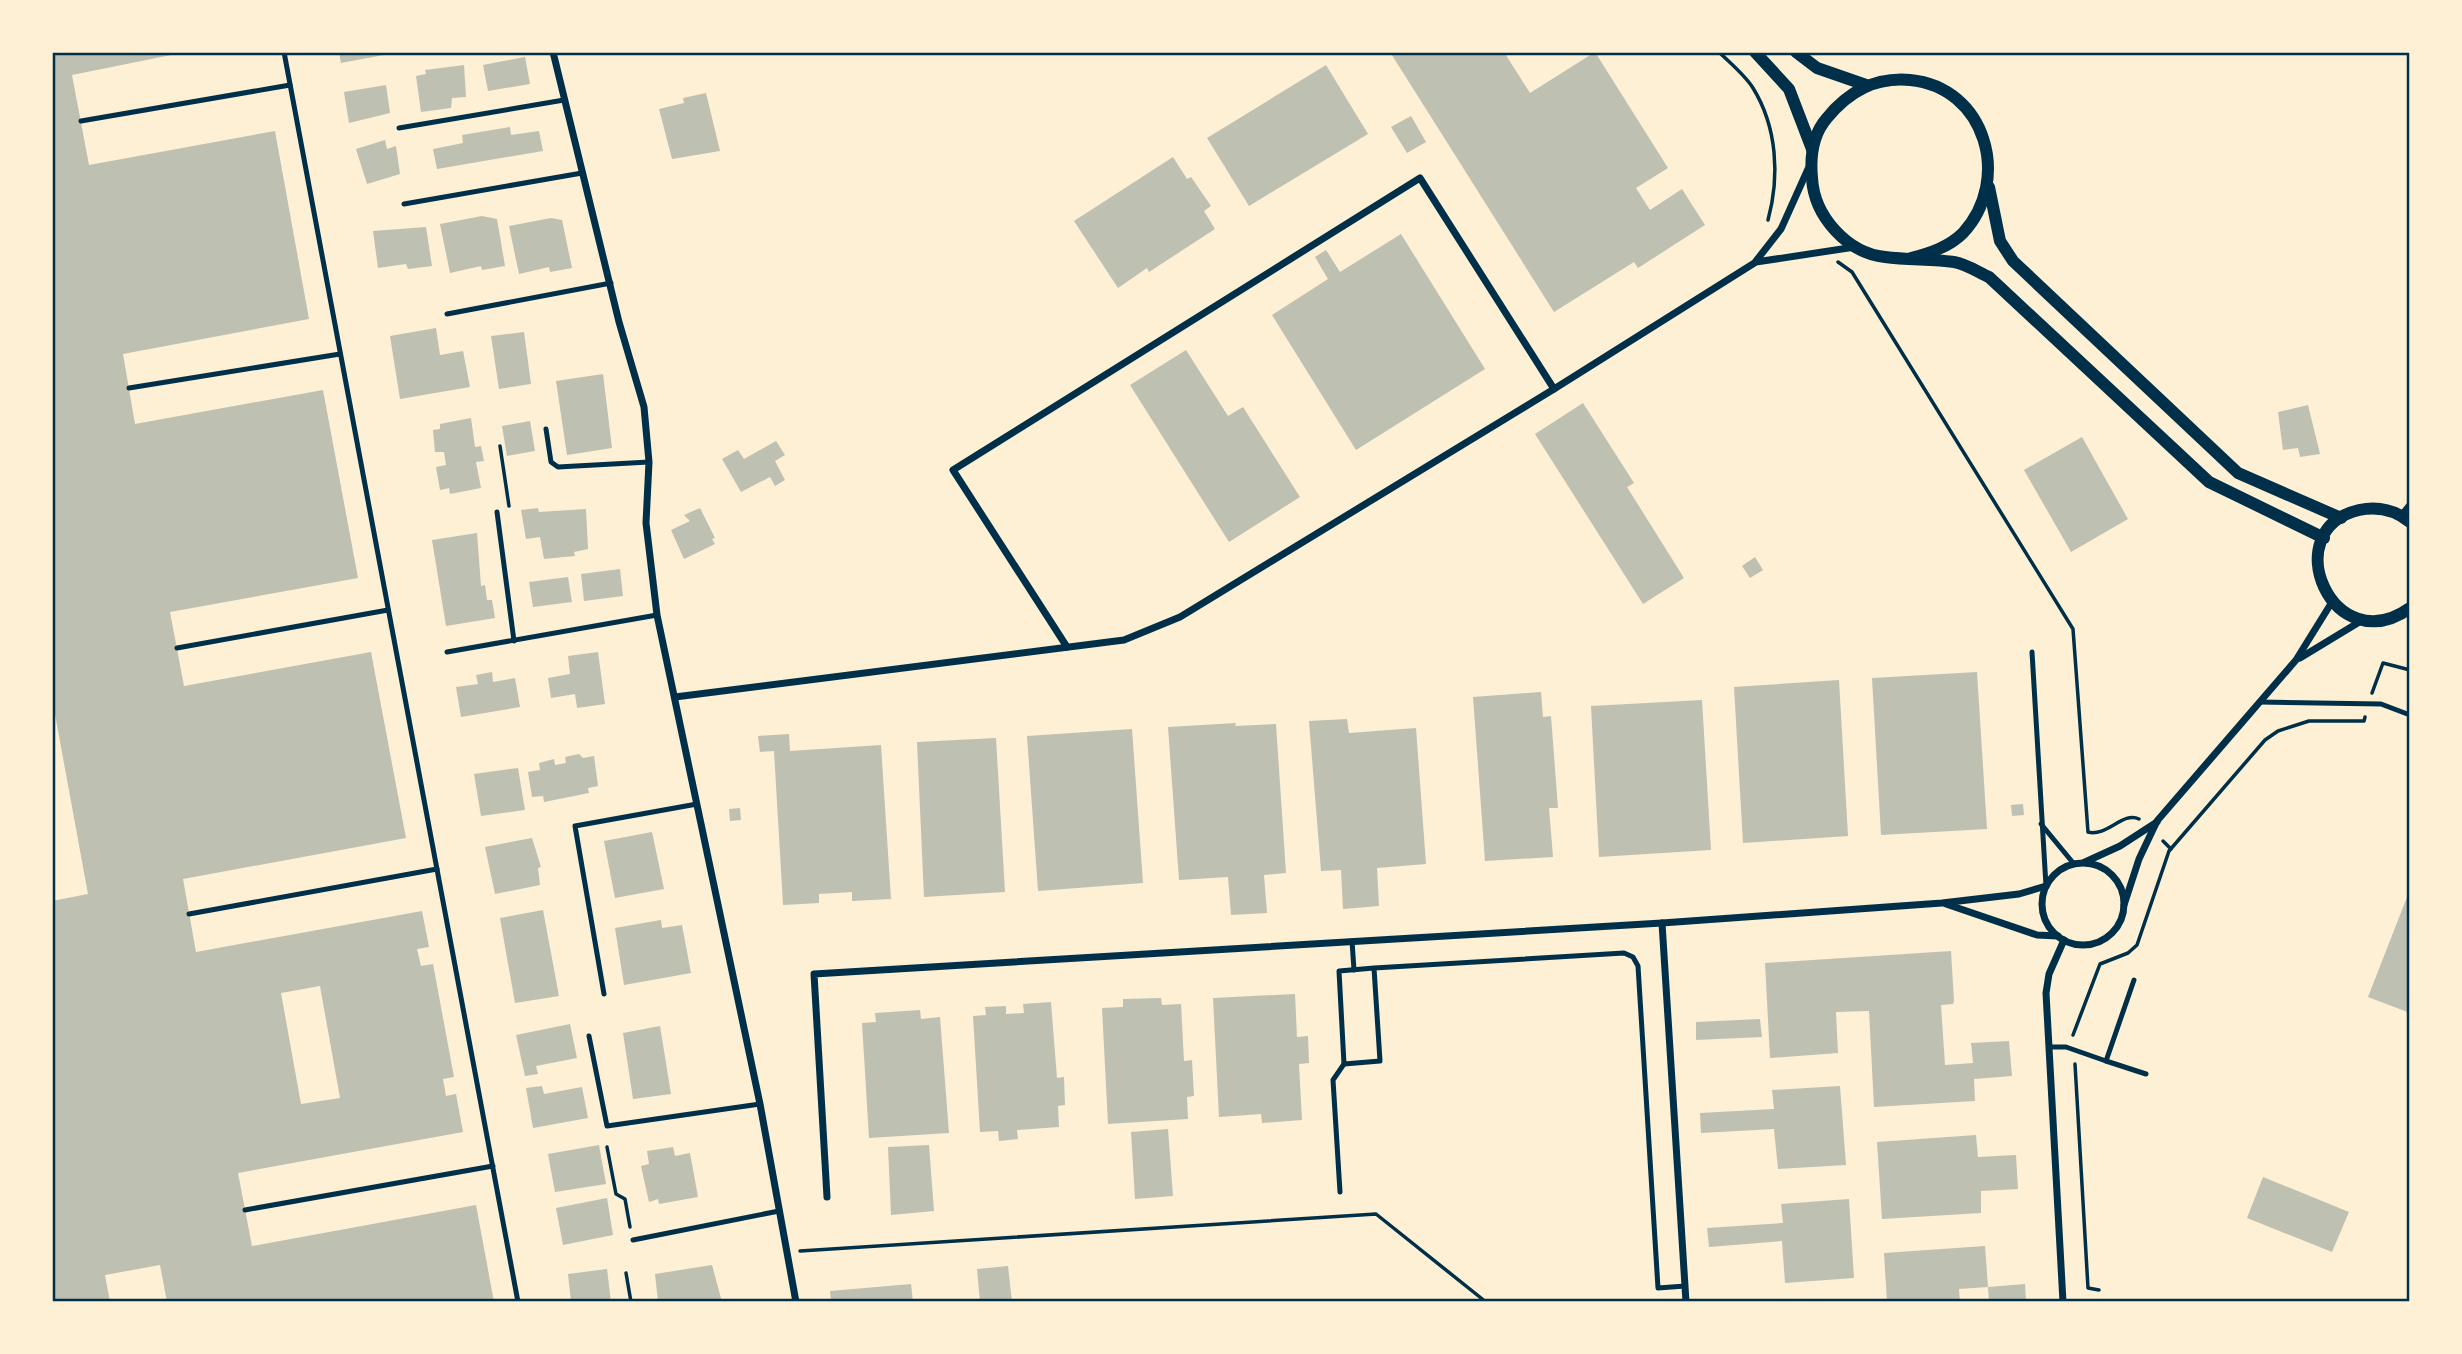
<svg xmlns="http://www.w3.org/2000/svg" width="2462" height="1354" viewBox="0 0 2462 1354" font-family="Helvetica,sans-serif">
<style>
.building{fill:#bec0b2;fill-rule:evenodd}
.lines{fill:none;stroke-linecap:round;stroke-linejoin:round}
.path{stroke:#003049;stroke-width:3.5}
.service{stroke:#003049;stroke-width:5}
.minor{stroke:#003049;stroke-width:7}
.tertiary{stroke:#003049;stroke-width:12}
.neatline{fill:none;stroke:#003049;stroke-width:2.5}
</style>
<rect width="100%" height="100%" fill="#fdf0d5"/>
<g class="building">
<path d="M52,52H186L72,75L89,165L275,131L309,319L123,354L135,424L323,390L358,578L170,612L184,686L371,652L406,838L183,879L196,952L422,911L429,947L417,949L421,966L433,964L454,1077L443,1079L446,1096L456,1094L463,1132L238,1173L252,1246L476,1205L494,1302H167L160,1265L105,1275L110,1302H52V901L88,894L52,698ZM320,986L340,1098L301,1104L281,993Z"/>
<polygon points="339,52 389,52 389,54 341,63"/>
<polygon points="1390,52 1504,52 1530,93 1595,52 1668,168 1636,188 1650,210 1682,189 1705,225 1638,268 1634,262 1554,312"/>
<polygon points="525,57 530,84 488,91 483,65"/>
<polygon points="464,65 466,97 452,98 451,108 421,112 416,76 426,74 425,70"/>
<polygon points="1326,65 1368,134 1249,206 1207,138"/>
<polygon points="386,85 390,113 349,123 344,92"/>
<polygon points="706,93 720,151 672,159 659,109 684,103 683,98"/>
<polygon points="1411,116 1426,142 1407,153 1391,127"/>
<polygon points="510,127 511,135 539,131 543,151 437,169 433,149 463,143 462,135"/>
<polygon points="385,140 387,149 396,146 400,174 367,184 356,149"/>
<polygon points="1173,157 1187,179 1191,177 1211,206 1204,211 1215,229 1149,272 1147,268 1118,288 1074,221"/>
<polygon points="482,216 497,219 505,266 482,270 481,266 450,273 440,224"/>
<polygon points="551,218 562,220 572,268 550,272 549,267 519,274 509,226"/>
<polygon points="426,227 432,266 408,269 406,264 378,268 373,231"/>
<polygon points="1401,234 1485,369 1356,450 1272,315 1328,279 1315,257 1326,250 1340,272"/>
<polygon points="436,328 440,355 463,351 470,387 400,399 390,336"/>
<polygon points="524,332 531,384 499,389 491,336"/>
<polygon points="1186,350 1228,416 1243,407 1300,497 1229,542 1130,385"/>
<polygon points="603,374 612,448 567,455 556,381"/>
<polygon points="1583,403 1634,483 1627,487 1684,578 1643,604 1535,434"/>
<polygon points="2308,405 2320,454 2300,457 2298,448 2283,450 2278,412"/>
<polygon points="471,418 475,447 481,446 484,461 476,462 481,488 450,494 449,488 440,490 436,467 446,465 444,452 435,452 433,430 440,429 440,424"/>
<polygon points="530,421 535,451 507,456 502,426"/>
<polygon points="2082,437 2128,519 2071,552 2024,470"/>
<polygon points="776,441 785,455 775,461 785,480 775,486 770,477 741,492 722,459 738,450 744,459"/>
<polygon points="538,508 539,512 586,509 588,549 574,552 575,556 544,559 540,537 526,539 521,510"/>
<polygon points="700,508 715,538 712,539 715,544 684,559 671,530 690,521 684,515"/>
<polygon points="477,533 481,586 485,585 487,600 492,600 495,618 446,626 432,540"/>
<polygon points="1755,557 1763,570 1750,578 1742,566"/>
<polygon points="620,569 623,596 584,601 581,574"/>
<polygon points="568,577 572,602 533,607 529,582"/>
<polygon points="598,652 605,704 577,708 575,694 551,698 548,678 570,674 568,656"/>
<polygon points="492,672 493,682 515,678 520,707 461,717 456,687 478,684 476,675"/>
<polygon points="1977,672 1987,829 1881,835 1872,678"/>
<polygon points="1839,680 1848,836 1743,843 1734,687"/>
<polygon points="1541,692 1543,717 1551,716 1558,808 1549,808 1553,857 1485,861 1473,697"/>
<polygon points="1702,700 1711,850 1599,857 1591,706"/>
<polygon points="1347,719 1349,733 1416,728 1426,864 1377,868 1379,906 1343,909 1341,870 1321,871 1309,721"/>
<polygon points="1236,723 1235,726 1276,724 1286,873 1264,875 1267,913 1231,915 1228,877 1179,880 1168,727"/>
<polygon points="1132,729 1143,883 1038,891 1027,736"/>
<polygon points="789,734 790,751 881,745 891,899 852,901 852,892 819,894 819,903 783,905 774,751 760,752 758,736"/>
<polygon points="996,738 1005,892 924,897 917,742"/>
<polygon points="579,754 583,758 594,756 598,786 588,788 589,793 544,802 543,796 532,797 528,772 540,770 539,763 554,759 555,765 566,763 565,757"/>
<polygon points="518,768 525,810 481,816 474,774"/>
<polygon points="2023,804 2024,815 2012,816 2011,805"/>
<polygon points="740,808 741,820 730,821 729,809"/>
<polygon points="652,832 664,889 615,898 604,841"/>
<polygon points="532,838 541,867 538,868 540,885 495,894 485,847"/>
<polygon points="2409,892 2410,892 2410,1013 2368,997"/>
<polygon points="543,910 559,996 515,1003 500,918"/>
<polygon points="661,920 662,928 682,925 691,973 624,985 615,928"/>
<polygon points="1951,951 1954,1001 1953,1004 1941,1005 1945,1065 1973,1063 1971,1043 2009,1041 2012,1076 1974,1079 1975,1101 1874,1107 1869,1011 1836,1012 1838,1053 1770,1058 1765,963"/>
<polygon points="1295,994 1297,1037 1308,1036 1309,1063 1299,1064 1302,1120 1262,1123 1261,1114 1219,1117 1213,998"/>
<polygon points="1161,998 1162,1005 1181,1004 1184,1061 1192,1060 1194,1096 1187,1097 1188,1119 1108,1124 1102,1008 1123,1007 1123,999"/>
<polygon points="1051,1002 1057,1078 1064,1077 1065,1105 1058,1106 1059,1127 1017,1130 1018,1139 999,1141 998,1131 980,1132 973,1016 986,1015 985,1007 1006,1006 1006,1014 1024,1013 1023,1004"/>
<polygon points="920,1010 921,1019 940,1017 949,1133 869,1138 862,1023 876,1022 875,1013"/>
<polygon points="1760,1019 1762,1037 1696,1040 1696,1022"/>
<polygon points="570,1024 577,1058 536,1066 538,1074 525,1076 516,1035"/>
<polygon points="660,1026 671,1094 633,1099 623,1033"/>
<polygon points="542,1086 544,1094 582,1087 588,1118 533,1128 526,1088"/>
<polygon points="1840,1086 1846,1165 1778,1169 1774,1129 1701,1133 1700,1113 1774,1109 1772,1090"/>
<polygon points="1168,1129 1173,1196 1135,1199 1131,1132"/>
<polygon points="1976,1135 1978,1157 2016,1155 2018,1189 1981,1191 1981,1213 1882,1219 1877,1142"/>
<polygon points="599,1145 606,1184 555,1192 548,1154"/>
<polygon points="929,1145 934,1211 891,1215 888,1147"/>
<polygon points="673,1147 675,1156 690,1153 698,1197 659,1204 658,1199 649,1202 641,1166 649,1164 647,1151"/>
<polygon points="2263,1177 2349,1212 2332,1252 2247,1218"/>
<polygon points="607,1198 613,1235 563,1245 556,1208"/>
<polygon points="1849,1199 1854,1278 1785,1283 1782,1241 1709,1247 1707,1228 1783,1223 1781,1204"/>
<polygon points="1985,1246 1988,1287 1959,1289 1960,1302 1887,1302 1884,1253"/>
<polygon points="712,1265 722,1302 658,1301 655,1274"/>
<polygon points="1008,1266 1012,1302 980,1302 977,1269"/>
<polygon points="607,1269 611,1302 571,1302 568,1274"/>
<polygon points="911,1284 913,1302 831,1302 830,1291"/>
<polygon points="2025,1284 2026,1302 1989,1302 1988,1287"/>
</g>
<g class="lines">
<g class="path">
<path d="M1719,52C1730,63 1745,75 1753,88C1777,127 1780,176 1768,220"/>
<path d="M1838,262L1852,272L2073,629L2088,832C2107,837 2123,811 2139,819"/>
<polyline points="500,446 509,506"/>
<polyline points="2372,693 2383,663 2410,670"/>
<polyline points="2163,841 2171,849"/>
<polyline points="2073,1035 2100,964 2128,953 2137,945 2169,851 2265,740 2278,731 2309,721 2364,721 2365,717"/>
<polyline points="2075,1064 2088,1288 2099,1290"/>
<polyline points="607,1147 616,1194 625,1199 630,1227"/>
<polyline points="800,1251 1376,1214 1486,1302"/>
<polyline points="626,1273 631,1302"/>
</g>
<g class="service">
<polyline points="284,52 518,1302"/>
<polyline points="81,121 290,85"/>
<polyline points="399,128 564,100"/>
<polyline points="404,204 582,173"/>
<polyline points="447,314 611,283"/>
<polyline points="129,388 340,354"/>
<polyline points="546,429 551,462 558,467 649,462"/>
<polyline points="497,512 514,641"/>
<polyline points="177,648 388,610"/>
<polyline points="447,652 657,615"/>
<polyline points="2032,652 2046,886"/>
<polyline points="2260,702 2381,704 2410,715"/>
<polyline points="2041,824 2074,864"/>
<polyline points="189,914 437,869"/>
<polyline points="1352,941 1354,970"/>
<polyline points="1374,968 1380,1061 1344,1064 1339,971 1374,968 1624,953 1633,957 1638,966 1658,1288 1685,1286"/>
<polyline points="604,994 575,826 697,804"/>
<polyline points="589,1036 607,1126 760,1104"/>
<polyline points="2049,1047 2066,1047 2106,1061 2134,980"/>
<polyline points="2106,1061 2146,1074"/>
<polyline points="1340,1192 1333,1080 1344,1064"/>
<polyline points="245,1210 493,1166"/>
<polyline points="633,1240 779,1211"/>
</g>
<g class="minor">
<polyline points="553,52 619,322 644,407 649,462 646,523 657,615 760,1104 796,1302"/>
<polyline points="1756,261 1781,229 1808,169"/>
<polyline points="2401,516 2410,505"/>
<polyline points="1067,647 953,470 1420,178 1554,389"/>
<polyline points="2300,658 2361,621"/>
<polyline points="675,697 1124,640 1180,617 1554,389 1756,262 1855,247"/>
<polyline points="2085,862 2120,846 2157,822"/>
<circle cx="2083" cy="904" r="41"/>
<polyline points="1946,904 2037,935 2058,936"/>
<polyline points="2124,905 2139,859 2157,821 2296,660 2332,602"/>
<polyline points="1662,923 1686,1302"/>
<polyline points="827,1197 814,974 1662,923 1942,903 2019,894 2046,886"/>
<polyline points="2063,1302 2046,993 2049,974 2064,940"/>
</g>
<g class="tertiary">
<polyline points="1755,52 1789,89 1812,149"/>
<polyline points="1796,52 1817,68 1866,85"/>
<polyline points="1989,187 2000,241 2013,261 2238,473 2341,518"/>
<path d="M1911,258C1930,253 1949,247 1963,233C2012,180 1986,87 1910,80C1875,77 1849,91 1827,118C1813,134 1810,157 1812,178C1814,216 1847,253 1885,257C1908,260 1932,259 1954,262C1966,264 1978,272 1989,277L2209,482L2324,538"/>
<path d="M2410,522C2395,510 2378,506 2359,510C2275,530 2333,663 2410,608"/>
</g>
</g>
<rect width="2462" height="1354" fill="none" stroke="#fdf0d5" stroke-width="108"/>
<rect x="54" y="54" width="2354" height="1246" class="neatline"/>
</svg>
